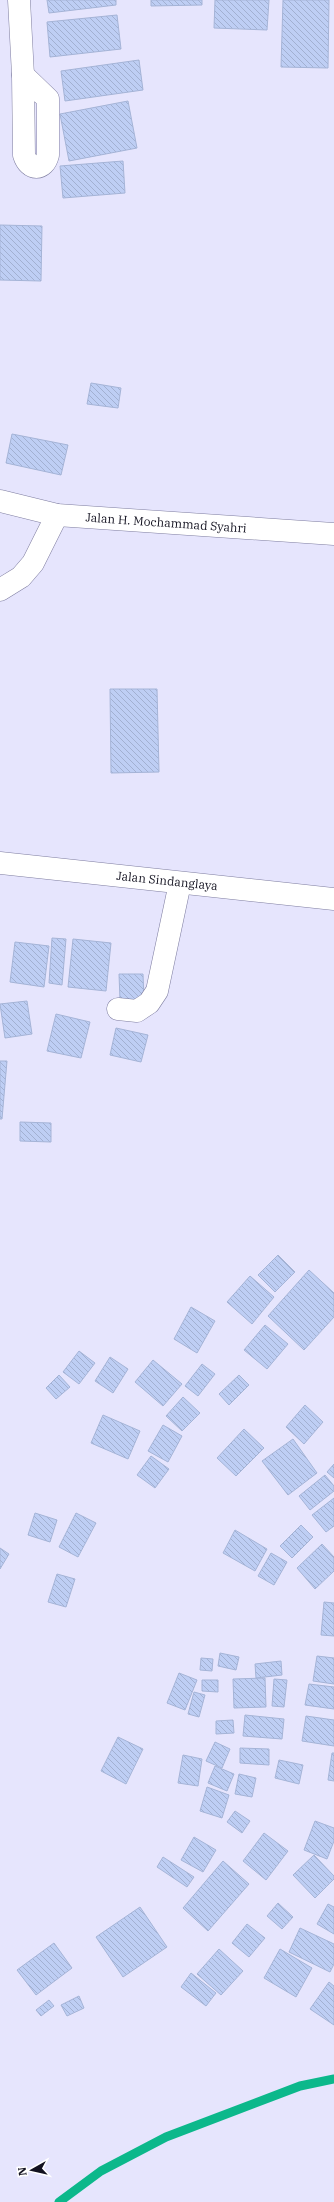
<svg xmlns="http://www.w3.org/2000/svg" width="334" height="2202" viewBox="0 0 334 2202" font-family="'IBM Plex Serif',serif">
<style>
.lines{fill:none;stroke-linecap:round;stroke-linejoin:round}
.stream{stroke:#0cb88b;stroke-width:9}
.building{fill:url(#building-back-hatch);stroke:#a5b4d7}
.minor-casing{stroke:#7e7da0;stroke-width:23}
.tertiary-casing{stroke:#7e7da0;stroke-width:23}
.minor{stroke:#fff;stroke-width:22}
.tertiary{stroke:#fff;stroke-width:22}
.labels{text-anchor:middle;stroke-width:3;stroke-linejoin:round;paint-order:stroke}
.street-label{font-size:12px;fill:#131220;stroke:#fff}
</style>
<defs>
<pattern id="building-back-hatch" width="6" height="6" patternUnits="userSpaceOnUse"><rect width="6" height="6" fill="#becef4"/><path d="M-1 5l2 2M0 0l6 6M5-1l2 2" fill="none" stroke="#a2b0d1"/></pattern>
</defs>
<rect width="100%" height="100%" fill="#e6e5fd"/>
<g class="lines">
<polyline class="stream" points="59,2202 101,2171 166,2137 300,2086 334,2079"/>
</g>
<g class="building">
<polygon points="47,0 116,0 116,5 49,13"/>
<polygon points="151,0 202,0 202,5 151,6"/>
<polygon points="215,0 269,0 267,30 214,28"/>
<polygon points="283,0 329,0 328,68 281,67"/>
<polygon points="117,15 121,49 50,57 47,22"/>
<polygon points="139,60 143,90 65,101 61,71"/>
<polygon points="128,101 137,148 69,161 60,114"/>
<polygon points="123,161 125,193 63,198 60,166"/>
<polygon points="0,225 42,226 41,281 0,280"/>
<polygon points="91,383 121,388 118,408 87,404"/>
<polygon points="12,434 68,445 61,475 6,463"/>
<polygon points="110,689 157,689 159,772 111,773"/>
<polygon points="52,938 66,939 62,985 49,983"/>
<polygon points="73,939 111,943 106,991 68,987"/>
<polygon points="15,942 49,946 44,987 10,982"/>
<polygon points="119,974 143,974 144,1000 120,1000"/>
<polygon points="27,1001 32,1034 5,1038 0,1004"/>
<polygon points="56,1014 90,1022 81,1058 47,1051"/>
<polygon points="116,1028 148,1035 141,1062 110,1055"/>
<polygon points="0,1061 7,1061 2,1119 0,1119"/>
<polygon points="20,1122 51,1123 51,1142 20,1141"/>
<polygon points="278,1255 295,1272 275,1292 258,1275"/>
<polygon points="309,1270 334,1293 334,1317 304,1350 268,1316"/>
<polygon points="250,1276 274,1297 252,1324 227,1302"/>
<polygon points="191,1307 215,1321 197,1353 174,1339"/>
<polygon points="265,1325 288,1344 267,1369 244,1350"/>
<polygon points="79,1351 95,1363 79,1384 63,1372"/>
<polygon points="110,1357 128,1369 113,1393 95,1381"/>
<polygon points="153,1360 182,1384 163,1406 135,1382"/>
<polygon points="202,1364 215,1374 198,1396 185,1386"/>
<polygon points="59,1375 70,1387 56,1399 46,1388"/>
<polygon points="239,1375 249,1385 229,1405 219,1394"/>
<polygon points="183,1397 200,1413 182,1431 166,1416"/>
<polygon points="305,1405 323,1422 304,1444 286,1427"/>
<polygon points="103,1415 140,1431 128,1459 91,1443"/>
<polygon points="163,1425 182,1436 168,1462 148,1451"/>
<polygon points="244,1429 264,1448 236,1476 217,1458"/>
<polygon points="293,1439 317,1473 288,1495 262,1461"/>
<polygon points="151,1456 169,1469 155,1488 137,1475"/>
<polygon points="334,1464 334,1478 327,1472"/>
<polygon points="325,1475 334,1486 334,1491 310,1510 299,1496"/>
<polygon points="334,1498 334,1526 326,1532 312,1515"/>
<polygon points="35,1513 57,1520 50,1542 28,1535"/>
<polygon points="76,1513 96,1523 78,1557 59,1547"/>
<polygon points="301,1525 313,1537 292,1558 280,1546"/>
<polygon points="235,1530 267,1549 255,1571 223,1553"/>
<polygon points="322,1544 334,1557 334,1571 315,1589 297,1568"/>
<polygon points="0,1548 9,1554 0,1569"/>
<polygon points="271,1553 287,1562 274,1585 258,1576"/>
<polygon points="57,1574 75,1579 66,1607 48,1602"/>
<polygon points="324,1602 334,1603 334,1636 321,1635"/>
<polygon points="220,1653 239,1657 236,1670 218,1666"/>
<polygon points="317,1656 334,1658 334,1684 313,1681"/>
<polygon points="201,1658 213,1659 212,1671 200,1670"/>
<polygon points="281,1661 282,1675 256,1678 255,1664"/>
<polygon points="179,1673 197,1680 185,1710 167,1703"/>
<polygon points="265,1678 266,1707 234,1708 233,1679"/>
<polygon points="274,1679 287,1680 284,1707 272,1706"/>
<polygon points="202,1680 218,1680 218,1692 202,1691"/>
<polygon points="309,1684 334,1687 334,1709 305,1705"/>
<polygon points="194,1692 205,1695 199,1717 188,1714"/>
<polygon points="245,1715 284,1719 282,1739 243,1736"/>
<polygon points="306,1716 334,1720 334,1746 302,1741"/>
<polygon points="233,1720 234,1733 216,1734 216,1721"/>
<polygon points="118,1737 143,1749 126,1784 101,1771"/>
<polygon points="215,1742 230,1749 222,1768 206,1761"/>
<polygon points="240,1748 269,1749 269,1765 240,1763"/>
<polygon points="332,1753 334,1753 334,1781 328,1780"/>
<polygon points="183,1755 202,1759 198,1786 178,1783"/>
<polygon points="279,1760 303,1765 299,1784 275,1778"/>
<polygon points="215,1766 234,1774 227,1791 208,1783"/>
<polygon points="239,1774 256,1778 252,1797 235,1794"/>
<polygon points="207,1787 229,1795 222,1818 200,1811"/>
<polygon points="235,1811 250,1821 242,1833 227,1822"/>
<polygon points="315,1821 334,1828 334,1841 327,1859 304,1850"/>
<polygon points="264,1833 288,1851 266,1880 243,1861"/>
<polygon points="194,1837 216,1850 203,1872 181,1860"/>
<polygon points="314,1855 334,1876 334,1879 315,1898 293,1875"/>
<polygon points="163,1857 194,1877 187,1887 157,1867"/>
<polygon points="223,1861 249,1884 208,1931 183,1908"/>
<polygon points="278,1903 293,1917 282,1929 267,1916"/>
<polygon points="328,1904 334,1907 334,1934 317,1924"/>
<polygon points="140,1907 167,1947 123,1977 96,1937"/>
<polygon points="247,1924 265,1938 249,1957 232,1943"/>
<polygon points="300,1928 334,1944 334,1964 330,1972 289,1952"/>
<polygon points="54,1943 72,1968 36,1995 17,1970"/>
<polygon points="219,1949 243,1971 221,1995 197,1974"/>
<polygon points="280,1949 312,1968 296,1997 264,1978"/>
<polygon points="191,1973 216,1993 206,2006 181,1987"/>
<polygon points="329,1982 334,1986 334,2025 310,2009"/>
<polygon points="79,1996 84,2008 67,2016 61,2005"/>
<polygon points="49,2000 54,2006 41,2016 36,2010"/>
</g>
<g class="lines">
<g class="minor-casing">
<g id="minor">
<polyline points="19,0 23,75"/>
<path d="M23,75L48,99V155C44,171 29,171 24,155Z"/>
<polyline points="0,501 57,515 334,534"/>
<polyline points="0,590 21,577 33,563 57,515"/>
<polyline points="118,1009 137,1011 149,1003 157,991 180,883"/>
</g>
</g>
<g class="tertiary-casing">
<polyline id="tertiary" points="0,863 334,899"/>
</g>
<use href="#minor" class="minor"/>
<use href="#tertiary" class="tertiary"/>
</g>
<g class="labels">
<g class="street-label">
<text transform="translate(166 523) rotate(4)" y="4">Jalan H. Mochammad Syahri</text>
<text transform="translate(167 881) rotate(6)" y="4">Jalan Sindanglaya</text>
</g>
</g>
<g transform="translate(32 2170) rotate(262)" stroke="#ffffff" stroke-width="3" paint-order="stroke">
<path d="M0-3L7 15L0 10L-7 15Z" fill="#131220"/>
<text y="-6" font-size="11" font-weight="bold" text-anchor="middle" fill="#131220">N</text>
</g>
</svg>
